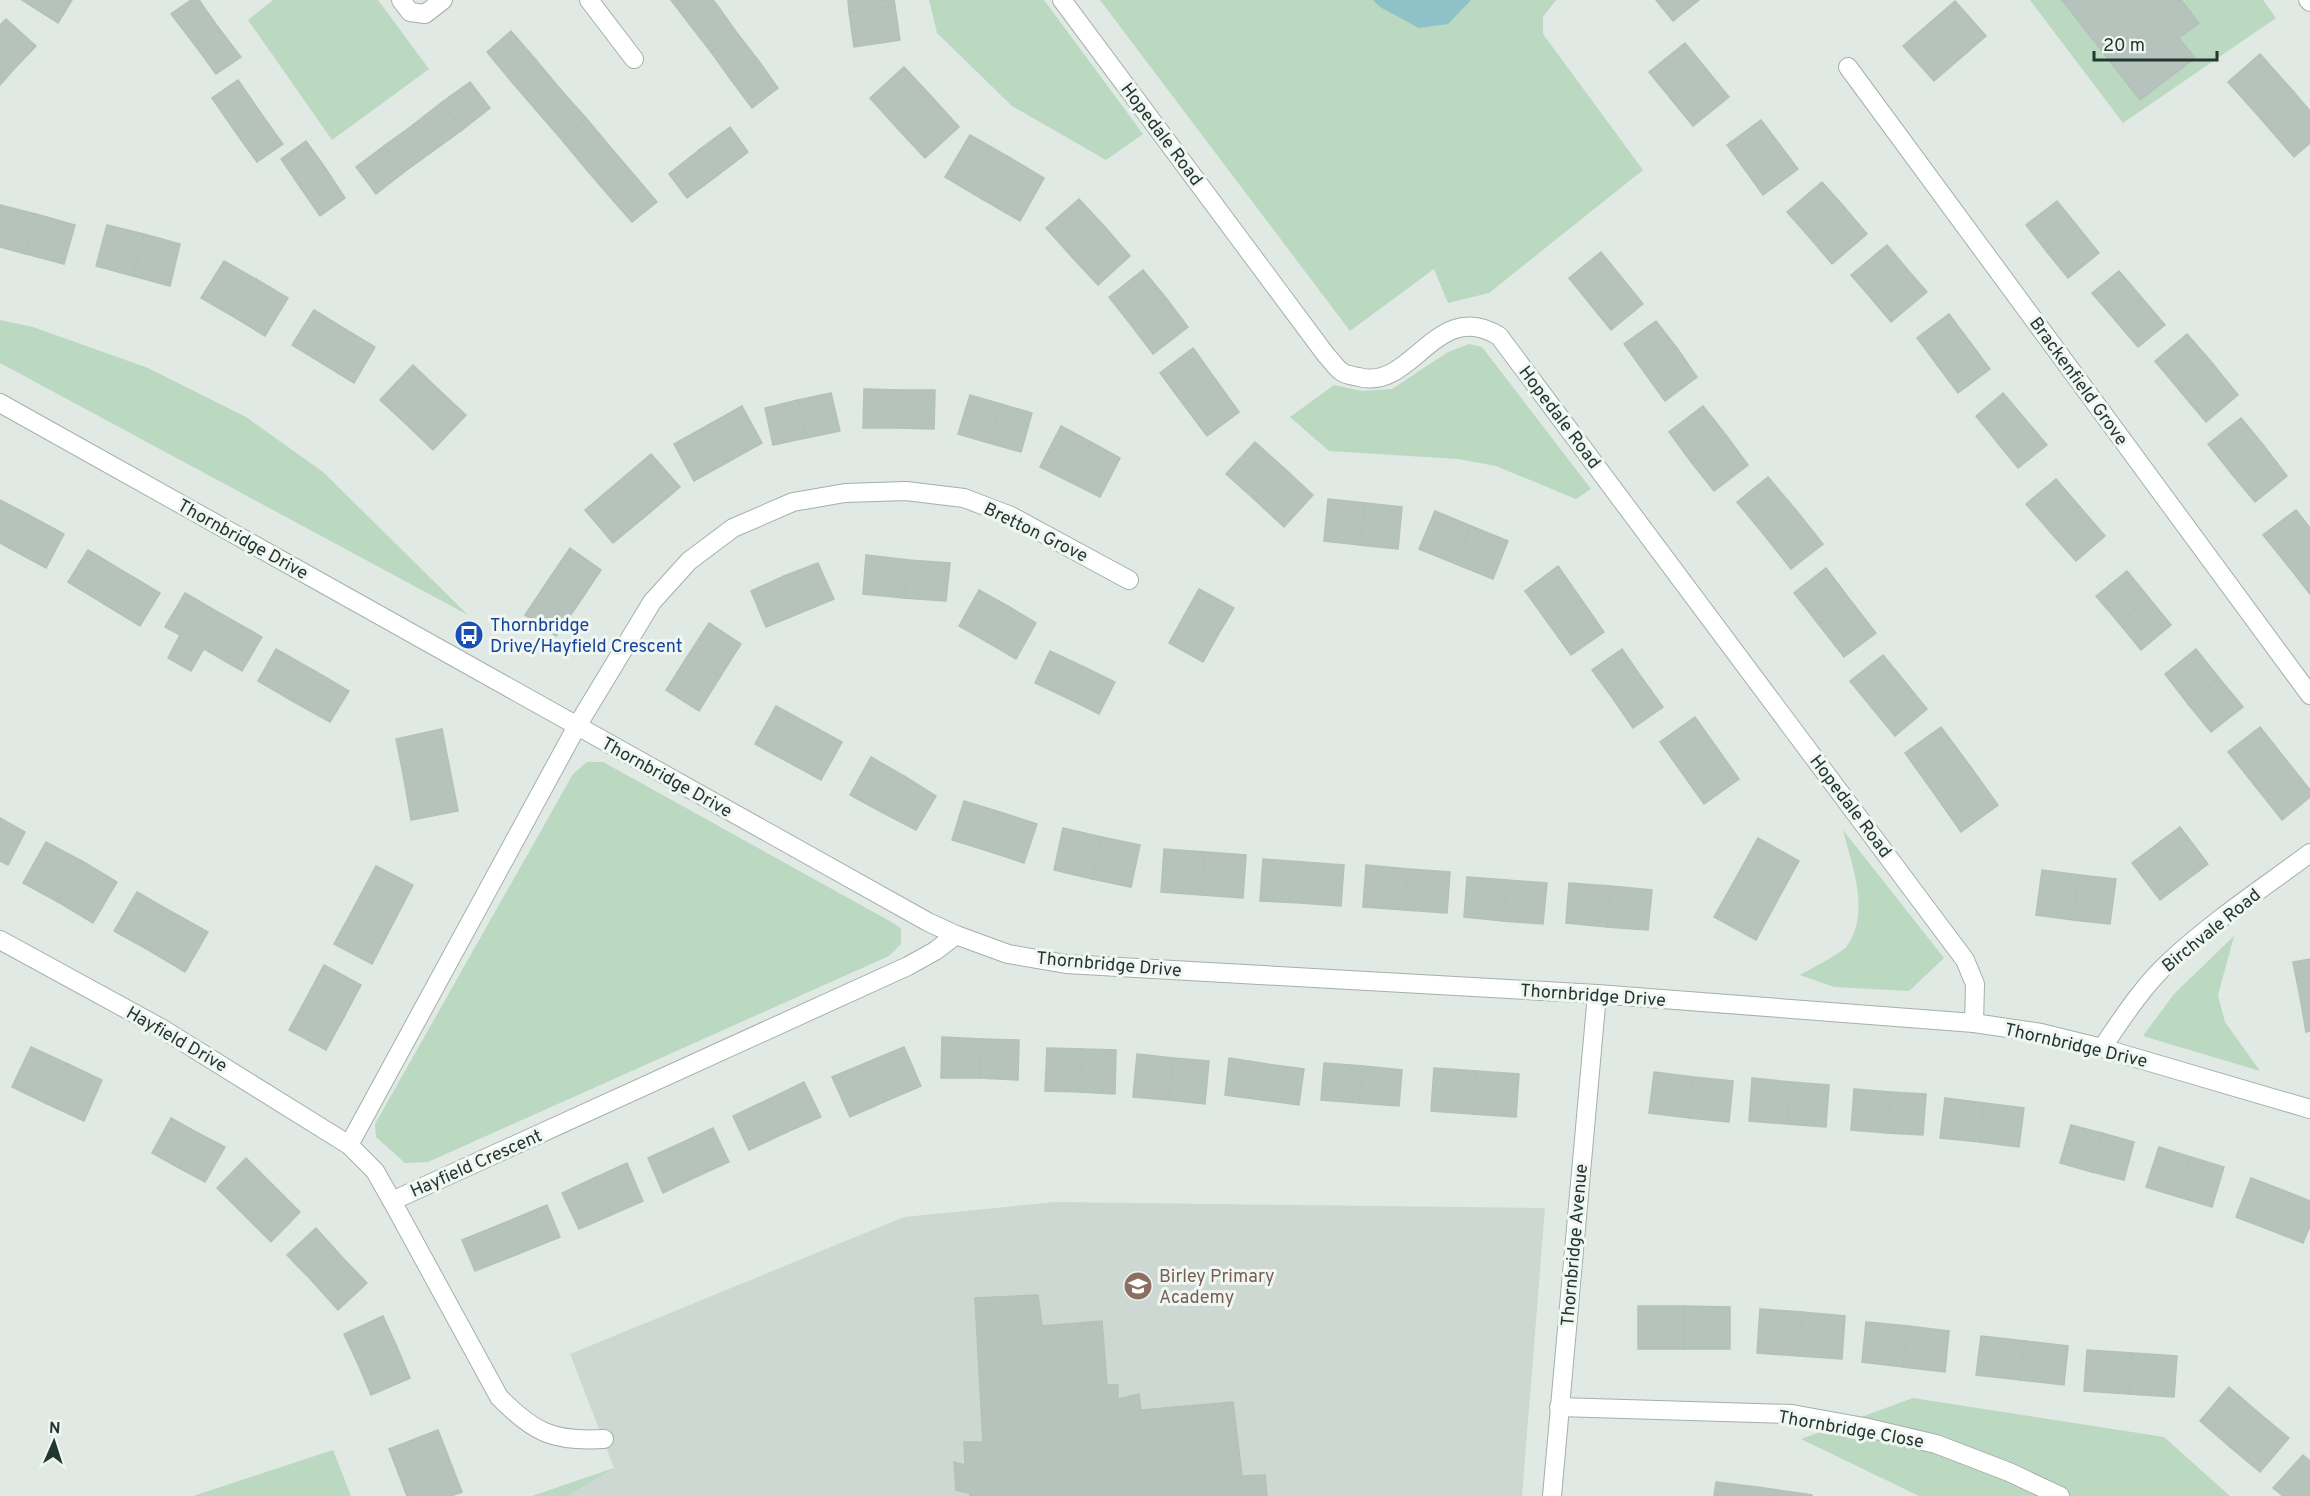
<svg xmlns="http://www.w3.org/2000/svg" width="2310" height="1496" viewBox="0 0 2310 1496" font-family="Overpass,sans-serif">
<style>
.built{fill:#ced8d3}
.green{fill:#bbd8c1}
.water{fill:#8ec2c8}
.building{fill:#b6c3bd;stroke:#b3c1bb;stroke-width:1.5}
.lines{fill:none;stroke-linecap:round;stroke-linejoin:round}
.minor-casing{stroke:#a4b0aa;stroke-width:20}
.minor{stroke:#fff;stroke-width:18}
.labels{text-anchor:middle;stroke-width:6;stroke-linejoin:round;paint-order:stroke}
.street-label{font-size:18px;fill:#233730;stroke:#f0f6f2}
.transit-label{font-size:18px;fill:#164399;stroke:#f0f6f2;text-anchor:start}
.education-label{font-size:18px;fill:#785e54;stroke:#f0f6f2;text-anchor:start}
</style>
<rect width="100%" height="100%" fill="#e0e9e4"/>
<polygon class="built" points="1055,1202 1545,1208 1522,1496 568,1496 614,1468 570,1354 904,1217"/>
<g class="green">
<polygon points="273,0 378,0 429,69 332,140 248,20"/>
<polygon points="929,0 1044,0 1143,134 1106,160 1012,106 937,33"/>
<polygon points="1100,0 1556,0 1543,17 1543,34 1643,170 1489,293 1448,303 1434,269 1350,331"/>
<polygon points="2030,0 2263,0 2276,18 2123,123"/>
<polygon points="0,320 33,327 148,368 246,417 323,472 468,615 0,363"/>
<polygon points="1469,344 1482,347 1591,489 1576,499 1496,466 1458,459 1329,451 1290,417 1334,385 1362,391 1392,389 1448,352"/>
<polygon points="587,762 603,762 895,924 901,929 901,944 889,956 428,1162 405,1163 376,1137 375,1124 573,774"/>
<path d="M1843,830L1944,958L1909,991L1834,987L1800,975C1810,969 1842,953 1847,946C1871,913 1852,866 1843,830Z"/>
<polygon points="2234,936 2218,995 2225,1022 2260,1071 2143,1036 2174,994"/>
<polygon points="1913,1398 2164,1437 2230,1496 1919,1496 1801,1439"/>
<polygon points="333,1450 351,1496 193,1496"/>
<polygon points="614,1468 568,1496 532,1496"/>
</g>
<polygon class="water" points="1373,0 1471,0 1448,24 1419,28 1380,7"/>
<g class="building">
<polygon points="22,0 72,0 58,23"/>
<polygon points="191,0 199,0 218,27 194,44 171,14"/>
<polygon points="671,0 713,0 717,5 690,25"/>
<polygon points="848,0 894,0 895,6 849,12"/>
<polygon points="1656,0 1699,0 1673,21"/>
<polygon points="2062,0 2181,0 2199,23 2179,38 2195,58 2140,100"/>
<polygon points="1955,1 1986,36 1934,81 1903,46"/>
<polygon points="717,5 737,33 711,52 690,25"/>
<polygon points="895,6 900,40 854,47 849,12"/>
<polygon points="6,19 36,46 14,69 0,57 0,25"/>
<polygon points="218,27 241,57 216,74 194,44"/>
<polygon points="511,31 536,60 511,81 487,52"/>
<polygon points="737,33 758,60 731,80 711,52"/>
<polygon points="1685,43 1707,70 1671,99 1649,72"/>
<polygon points="2260,54 2293,91 2261,119 2228,82"/>
<polygon points="0,57 14,69 0,85"/>
<polygon points="536,60 561,90 536,110 511,81"/>
<polygon points="758,60 778,88 752,108 731,80"/>
<polygon points="904,67 932,97 897,128 870,98"/>
<polygon points="1707,70 1729,97 1693,126 1671,99"/>
<polygon points="238,80 260,112 234,130 212,98"/>
<polygon points="470,82 490,108 462,130 441,103"/>
<polygon points="561,90 586,118 562,140 536,110"/>
<polygon points="2293,91 2310,111 2310,143 2294,157 2261,119"/>
<polygon points="932,97 959,127 925,158 897,128"/>
<polygon points="441,103 462,130 433,151 413,125"/>
<polygon points="260,112 283,144 257,162 234,130"/>
<polygon points="586,118 611,148 586,169 562,140"/>
<polygon points="1761,120 1780,145 1745,170 1727,145"/>
<polygon points="413,125 433,151 404,172 384,146"/>
<polygon points="730,127 748,152 718,175 699,150"/>
<polygon points="970,135 1007,156 982,199 945,177"/>
<polygon points="306,141 326,169 300,187 281,159"/>
<polygon points="1780,145 1798,169 1763,195 1745,170"/>
<polygon points="384,146 404,172 376,194 356,167"/>
<polygon points="611,148 635,176 610,197 586,169"/>
<polygon points="699,150 718,175 687,198 669,174"/>
<polygon points="1007,156 1044,178 1020,221 982,199"/>
<polygon points="326,169 345,198 320,216 300,187"/>
<polygon points="635,176 657,202 632,222 610,197"/>
<polygon points="1822,182 1845,208 1810,238 1787,212"/>
<polygon points="1079,199 1105,227 1072,257 1046,228"/>
<polygon points="2057,201 2078,227 2047,252 2026,225"/>
<polygon points="0,205 36,214 26,254 0,247"/>
<polygon points="1845,208 1867,234 1832,264 1810,238"/>
<polygon points="36,214 75,225 64,264 26,254"/>
<polygon points="107,225 144,234 133,276 96,266"/>
<polygon points="1105,227 1130,256 1098,285 1072,257"/>
<polygon points="2078,227 2099,253 2068,278 2047,252"/>
<polygon points="144,234 180,244 170,286 133,276"/>
<polygon points="1887,245 1907,269 1871,298 1851,275"/>
<polygon points="1601,252 1622,278 1590,304 1569,278"/>
<polygon points="224,261 256,279 234,317 201,298"/>
<polygon points="1907,269 1927,292 1891,322 1871,298"/>
<polygon points="1143,270 1166,298 1131,325 1109,297"/>
<polygon points="2119,271 2142,298 2115,320 2092,293"/>
<polygon points="1622,278 1643,304 1611,330 1590,304"/>
<polygon points="256,279 288,298 265,336 234,317"/>
<polygon points="1166,298 1188,327 1153,354 1131,325"/>
<polygon points="2142,298 2165,325 2138,347 2115,320"/>
<polygon points="314,310 345,329 323,364 292,345"/>
<polygon points="1949,314 1970,342 1937,365 1917,338"/>
<polygon points="1656,321 1677,348 1644,372 1624,344"/>
<polygon points="345,329 375,347 354,383 323,364"/>
<polygon points="2187,334 2213,364 2180,391 2155,361"/>
<polygon points="1970,342 1990,369 1958,393 1937,365"/>
<polygon points="1193,348 1216,380 1183,404 1160,373"/>
<polygon points="1677,348 1697,377 1665,401 1644,372"/>
<polygon points="2213,364 2238,395 2206,422 2180,391"/>
<polygon points="413,365 439,390 406,424 380,400"/>
<polygon points="1216,380 1239,412 1207,436 1183,404"/>
<polygon points="864,389 900,390 898,428 863,428"/>
<polygon points="439,390 466,415 433,450 406,424"/>
<polygon points="900,390 935,390 934,429 898,428"/>
<polygon points="831,393 840,431 806,438 798,400"/>
<polygon points="2003,393 2025,419 1997,442 1976,416"/>
<polygon points="970,395 1001,404 989,443 958,434"/>
<polygon points="798,400 806,438 773,445 765,408"/>
<polygon points="1001,404 1032,413 1021,452 989,443"/>
<polygon points="742,406 762,443 728,462 708,425"/>
<polygon points="1703,406 1726,435 1691,462 1669,432"/>
<polygon points="2241,418 2264,446 2231,473 2208,444"/>
<polygon points="2025,419 2047,445 2018,468 1997,442"/>
<polygon points="708,425 728,462 694,481 674,444"/>
<polygon points="1061,426 1091,442 1070,482 1040,467"/>
<polygon points="1726,435 1748,465 1714,491 1691,462"/>
<polygon points="1091,442 1120,458 1100,497 1070,482"/>
<polygon points="1255,442 1284,468 1255,500 1226,474"/>
<polygon points="2264,446 2287,476 2255,502 2231,473"/>
<polygon points="651,454 680,487 647,515 618,482"/>
<polygon points="1284,468 1313,495 1284,527 1255,500"/>
<polygon points="1768,477 1796,510 1764,535 1737,502"/>
<polygon points="2056,479 2080,507 2051,533 2026,504"/>
<polygon points="618,482 647,515 613,543 585,510"/>
<polygon points="1328,499 1365,503 1360,545 1324,541"/>
<polygon points="0,500 27,514 9,548 0,543"/>
<polygon points="1365,503 1402,507 1398,549 1360,545"/>
<polygon points="2080,507 2105,536 2076,561 2051,533"/>
<polygon points="1796,510 1823,544 1791,569 1764,535"/>
<polygon points="2296,510 2310,528 2310,549 2288,566 2263,535"/>
<polygon points="1435,511 1471,526 1456,564 1419,549"/>
<polygon points="27,514 64,534 46,568 9,548"/>
<polygon points="1471,526 1508,541 1493,579 1456,564"/>
<polygon points="570,548 601,570 579,603 547,582"/>
<polygon points="2310,549 2310,594 2288,566"/>
<polygon points="88,550 123,571 104,604 68,582"/>
<polygon points="866,555 908,560 904,598 863,594"/>
<polygon points="908,560 950,563 946,601 904,598"/>
<polygon points="818,563 834,599 800,613 784,576"/>
<polygon points="1558,566 1581,599 1548,623 1525,591"/>
<polygon points="1826,568 1851,601 1819,625 1794,593"/>
<polygon points="123,571 160,593 140,626 104,604"/>
<polygon points="2127,571 2149,598 2119,623 2096,596"/>
<polygon points="784,576 800,613 766,627 751,591"/>
<polygon points="547,582 579,603 556,636 525,615"/>
<polygon points="1199,589 1234,608 1218,635 1184,616"/>
<polygon points="979,590 1008,606 987,642 959,626"/>
<polygon points="185,593 223,615 191,671 168,658 180,635 165,627"/>
<polygon points="2149,598 2171,625 2141,650 2119,623"/>
<polygon points="1581,599 1604,632 1571,655 1548,623"/>
<polygon points="1851,601 1876,633 1844,657 1819,625"/>
<polygon points="1008,606 1036,623 1016,659 987,642"/>
<polygon points="223,615 262,637 242,671 204,649"/>
<polygon points="1184,616 1218,635 1203,662 1169,643"/>
<polygon points="709,623 741,644 720,677 687,657"/>
<polygon points="276,649 313,670 294,702 258,681"/>
<polygon points="1622,649 1642,678 1613,699 1592,670"/>
<polygon points="2196,649 2219,678 2188,704 2165,674"/>
<polygon points="1050,651 1082,666 1067,698 1035,683"/>
<polygon points="1883,655 1905,682 1872,708 1850,681"/>
<polygon points="687,657 720,677 699,711 666,690"/>
<polygon points="1082,666 1115,682 1099,714 1067,698"/>
<polygon points="313,670 349,691 330,722 294,702"/>
<polygon points="1642,678 1663,707 1633,728 1613,699"/>
<polygon points="2219,678 2243,707 2211,732 2188,704"/>
<polygon points="1905,682 1927,709 1895,736 1872,708"/>
<polygon points="776,706 809,724 788,762 755,744"/>
<polygon points="1695,717 1717,748 1682,773 1660,742"/>
<polygon points="809,724 842,742 821,780 788,762"/>
<polygon points="1941,727 1970,766 1933,792 1905,753"/>
<polygon points="2260,727 2287,761 2255,786 2228,752"/>
<polygon points="442,729 450,770 404,779 396,739"/>
<polygon points="1717,748 1739,779 1704,804 1682,773"/>
<polygon points="871,757 904,776 883,813 850,795"/>
<polygon points="2287,761 2310,790 2310,797 2282,820 2255,786"/>
<polygon points="1970,766 1998,805 1961,832 1933,792"/>
<polygon points="450,770 458,811 411,820 404,779"/>
<polygon points="904,776 936,796 916,830 883,813"/>
<polygon points="964,801 1000,812 988,851 952,840"/>
<polygon points="1000,812 1037,824 1024,863 988,851"/>
<polygon points="0,818 25,832 8,865 0,861"/>
<polygon points="2180,827 2208,864 2184,882 2156,845"/>
<polygon points="1063,828 1102,837 1092,879 1054,870"/>
<polygon points="1102,837 1140,845 1131,887 1092,879"/>
<polygon points="1758,838 1799,861 1777,901 1736,878"/>
<polygon points="46,842 82,861 58,902 23,883"/>
<polygon points="2156,845 2184,882 2160,900 2132,863"/>
<polygon points="1164,849 1205,852 1202,895 1161,892"/>
<polygon points="1205,852 1246,855 1243,898 1202,895"/>
<polygon points="1263,859 1303,862 1301,903 1260,901"/>
<polygon points="82,861 117,882 93,923 58,902"/>
<polygon points="1303,862 1344,865 1341,906 1301,903"/>
<polygon points="1366,865 1408,869 1405,910 1363,907"/>
<polygon points="376,866 413,885 388,933 351,913"/>
<polygon points="1408,869 1450,872 1447,913 1405,910"/>
<polygon points="2042,870 2079,875 2073,920 2036,915"/>
<polygon points="2079,875 2116,879 2110,924 2073,920"/>
<polygon points="1467,877 1507,880 1503,921 1464,917"/>
<polygon points="1736,878 1777,901 1756,940 1714,917"/>
<polygon points="1507,880 1547,883 1543,924 1503,921"/>
<polygon points="1569,883 1610,886 1607,927 1566,923"/>
<polygon points="1610,886 1652,890 1648,930 1607,927"/>
<polygon points="137,892 172,912 150,951 114,931"/>
<polygon points="172,912 208,932 185,972 150,951"/>
<polygon points="351,913 388,933 372,964 334,944"/>
<polygon points="2310,959 2310,995 2300,997 2293,962"/>
<polygon points="324,965 361,985 344,1017 307,997"/>
<polygon points="2310,995 2310,1031 2306,1032 2300,997"/>
<polygon points="307,997 344,1017 326,1050 289,1030"/>
<polygon points="942,1037 981,1039 980,1078 941,1078"/>
<polygon points="981,1039 1019,1040 1018,1080 980,1078"/>
<polygon points="31,1047 66,1063 47,1104 12,1087"/>
<polygon points="904,1047 921,1086 886,1101 868,1062"/>
<polygon points="1047,1048 1082,1049 1080,1092 1045,1091"/>
<polygon points="1082,1049 1116,1050 1115,1094 1080,1092"/>
<polygon points="1137,1054 1173,1058 1169,1100 1133,1097"/>
<polygon points="1173,1058 1209,1061 1205,1104 1169,1100"/>
<polygon points="1229,1058 1267,1064 1262,1100 1225,1095"/>
<polygon points="868,1062 886,1101 850,1117 832,1077"/>
<polygon points="66,1063 102,1080 84,1121 47,1104"/>
<polygon points="1324,1063 1363,1066 1359,1103 1321,1100"/>
<polygon points="1267,1064 1304,1069 1299,1105 1262,1100"/>
<polygon points="1363,1066 1402,1070 1399,1106 1359,1103"/>
<polygon points="1434,1068 1476,1071 1473,1114 1431,1111"/>
<polygon points="1476,1071 1519,1074 1516,1117 1473,1114"/>
<polygon points="1654,1072 1693,1077 1689,1118 1649,1113"/>
<polygon points="1693,1077 1733,1081 1729,1122 1689,1118"/>
<polygon points="1752,1078 1791,1082 1787,1124 1749,1121"/>
<polygon points="804,1082 821,1117 785,1133 769,1099"/>
<polygon points="1791,1082 1829,1085 1826,1127 1787,1124"/>
<polygon points="1854,1089 1890,1092 1887,1133 1851,1130"/>
<polygon points="1890,1092 1926,1094 1923,1135 1887,1133"/>
<polygon points="1945,1098 1984,1103 1980,1142 1940,1138"/>
<polygon points="769,1099 785,1133 749,1150 733,1116"/>
<polygon points="1984,1103 2024,1108 2019,1147 1980,1142"/>
<polygon points="171,1118 198,1133 179,1168 152,1153"/>
<polygon points="2071,1125 2102,1133 2092,1172 2060,1163"/>
<polygon points="713,1128 729,1162 696,1177 681,1143"/>
<polygon points="198,1133 225,1147 205,1182 179,1168"/>
<polygon points="2102,1133 2134,1142 2124,1180 2092,1172"/>
<polygon points="681,1143 696,1177 663,1193 648,1158"/>
<polygon points="2159,1147 2191,1157 2179,1197 2146,1187"/>
<polygon points="2191,1157 2224,1167 2212,1207 2179,1197"/>
<polygon points="246,1158 273,1185 244,1215 217,1188"/>
<polygon points="627,1163 643,1201 611,1215 594,1178"/>
<polygon points="594,1178 611,1215 579,1229 562,1193"/>
<polygon points="2251,1178 2285,1191 2270,1230 2236,1217"/>
<polygon points="273,1185 300,1212 271,1242 244,1215"/>
<polygon points="2285,1191 2310,1201 2310,1226 2303,1243 2270,1230"/>
<polygon points="547,1205 560,1237 518,1254 504,1223"/>
<polygon points="504,1223 518,1254 475,1271 462,1240"/>
<polygon points="316,1228 341,1256 313,1282 287,1255"/>
<polygon points="341,1256 367,1283 338,1310 313,1282"/>
<polygon points="1038,1295 1042,1326 1102,1321 1107,1385 1118,1385 1118,1399 1139,1394 1141,1410 1233,1402 1242,1476 1265,1475 1267,1496 970,1496 969,1493 956,1490 954,1462 965,1465 964,1442 983,1442 975,1298"/>
<rect x="1638" y="1306" width="46" height="43"/>
<polygon points="1684,1306 1730,1307 1730,1349 1684,1349"/>
<polygon points="1760,1309 1802,1312 1799,1356 1757,1353"/>
<polygon points="1802,1312 1845,1316 1842,1359 1799,1356"/>
<polygon points="383,1316 397,1347 358,1364 344,1334"/>
<polygon points="1866,1322 1908,1326 1903,1367 1862,1362"/>
<polygon points="1908,1326 1949,1331 1945,1372 1903,1367"/>
<polygon points="1981,1336 2025,1341 2020,1380 1976,1375"/>
<polygon points="2025,1341 2068,1346 2064,1385 2020,1380"/>
<polygon points="397,1347 410,1378 371,1395 358,1364"/>
<polygon points="2087,1350 2132,1353 2129,1394 2084,1391"/>
<polygon points="2132,1353 2177,1356 2174,1397 2129,1394"/>
<polygon points="2229,1387 2259,1413 2230,1447 2200,1421"/>
<polygon points="2259,1413 2289,1438 2260,1472 2230,1447"/>
<polygon points="438,1430 462,1492 451,1496 407,1496 389,1449"/>
<polygon points="2303,1455 2310,1461 2310,1496 2283,1496 2273,1488"/>
<polygon points="1716,1482 1764,1488 1763,1496 1714,1496"/>
<polygon points="1764,1488 1812,1495 1812,1496 1763,1496"/>
</g>
<g class="lines">
<g class="minor-casing">
<g id="minor">
<polyline points="401,0 410,12 425,14 443,0"/>
<polyline points="589,0 634,59"/>
<path d="M1062,0L1326,355C1331,360 1336,368 1342,372C1346,375 1354,376 1359,377C1412,392 1436,297 1499,336L1965,960L1975,984L1974,1023"/>
<polyline points="2308,0 2310,2"/>
<polyline points="1848,67 2310,695"/>
<polyline points="0,403 928,922 956,935 1008,954 1066,964 1597,994 1974,1023 2041,1033 2102,1048 2310,1109"/>
<polyline points="956,935 935,951 908,966 392,1201 375,1171 349,1145 577,726 652,602 689,561 733,528 793,502 845,493 906,491 964,498 1011,516 1129,580"/>
<polyline points="0,940 161,1028 349,1145"/>
<path d="M2102,1048C2123,1017 2143,986 2170,961C2213,921 2263,888 2310,853"/>
<path d="M392,1201L499,1397C534,1433 554,1442 604,1439"/>
<polyline points="1559,1407 1792,1414 1864,1427 1936,1444 2009,1472 2060,1496"/>
<polyline points="1552,1496 1597,994"/>
</g>
</g>
<use href="#minor" class="minor"/>
</g>
<defs>
<g id="bus-disc" transform="scale(1.5)"><circle r="9.5" fill="#1a4fb4" stroke="#f0f6f2"/><path d="M-5-6H5V4H4V6H2V4H-2V6H-4V4H-5ZM-3.5-4V0h7V-4ZM-3.5 1.2v1.5H-2V1.2ZM2 1.2v1.5H3.5V1.2Z" fill="#fff"/></g>
<g id="school-disc" transform="scale(1.5)"><circle r="9.5" fill="#8d6e63" stroke="#f0f6f2"/><path d="M0-5L7-2L0 1L-7-2ZM-4 1L0 2.5L4 1V4Q0 6-4 4Z" fill="#fff"/></g>
</defs>
<g fill-rule="evenodd">
<use href="#bus-disc" x="469" y="635"/>
<use href="#school-disc" x="1138" y="1286"/>
</g>
<g class="labels">
<g class="street-label">
<text transform="translate(1162 134) rotate(53)" y="6">Hopedale Road</text>
<text transform="translate(2079 381) rotate(54)" y="6">Brackenfield Grove</text>
<text transform="translate(1560 417) rotate(53)" y="6">Hopedale Road</text>
<text transform="translate(1036 532) rotate(26)" y="6">Bretton Grove</text>
<text transform="translate(243 539) rotate(29)" y="6">Thornbridge Drive</text>
<text transform="translate(667 777) rotate(29)" y="6">Thornbridge Drive</text>
<text transform="translate(1851 806) rotate(53)" y="6">Hopedale Road</text>
<text transform="translate(2211 930) rotate(-39)" y="6">Birchvale Road</text>
<text transform="translate(1109 964) rotate(5)" y="6">Thornbridge Drive</text>
<text transform="translate(1593 995) rotate(4)" y="6">Thornbridge Drive</text>
<text transform="translate(177 1039) rotate(30)" y="6">Hayfield Drive</text>
<text transform="translate(2076 1045) rotate(13)" y="6">Thornbridge Drive</text>
<text transform="translate(476 1163) rotate(-24)" y="6">Hayfield Crescent</text>
<text transform="translate(1574 1245) rotate(-85)" y="6">Thornbridge Avenue</text>
<text transform="translate(1851 1429) rotate(10)" y="6">Thornbridge Close</text>
</g>
<g class="transit-label">
<text x="490" y="631">Thornbridge<tspan x="490" dy="21">Drive/Hayfield Crescent</tspan></text>
</g>
<g class="education-label">
<text x="1159" y="1282">Birley Primary<tspan x="1159" dy="21">Academy</tspan></text>
</g>
</g>
<g transform="translate(54 1442) rotate(3)" stroke="#f0f6f2" stroke-width="4.5" paint-order="stroke">
<path d="M0-4.5L10 22L0 15L-10 22Z" fill="#233730"/>
<text y="-9" font-size="16" font-weight="bold" text-anchor="middle" fill="#233730">N</text>
</g>
<path d="M2094 51v9h123v-9" fill="none" stroke="#233730" stroke-width="3"/>
<text x="2103" y="51" font-size="18" fill="#233730" stroke="#f0f6f2" stroke-width="4.5" paint-order="stroke">20 m</text>
</svg>
